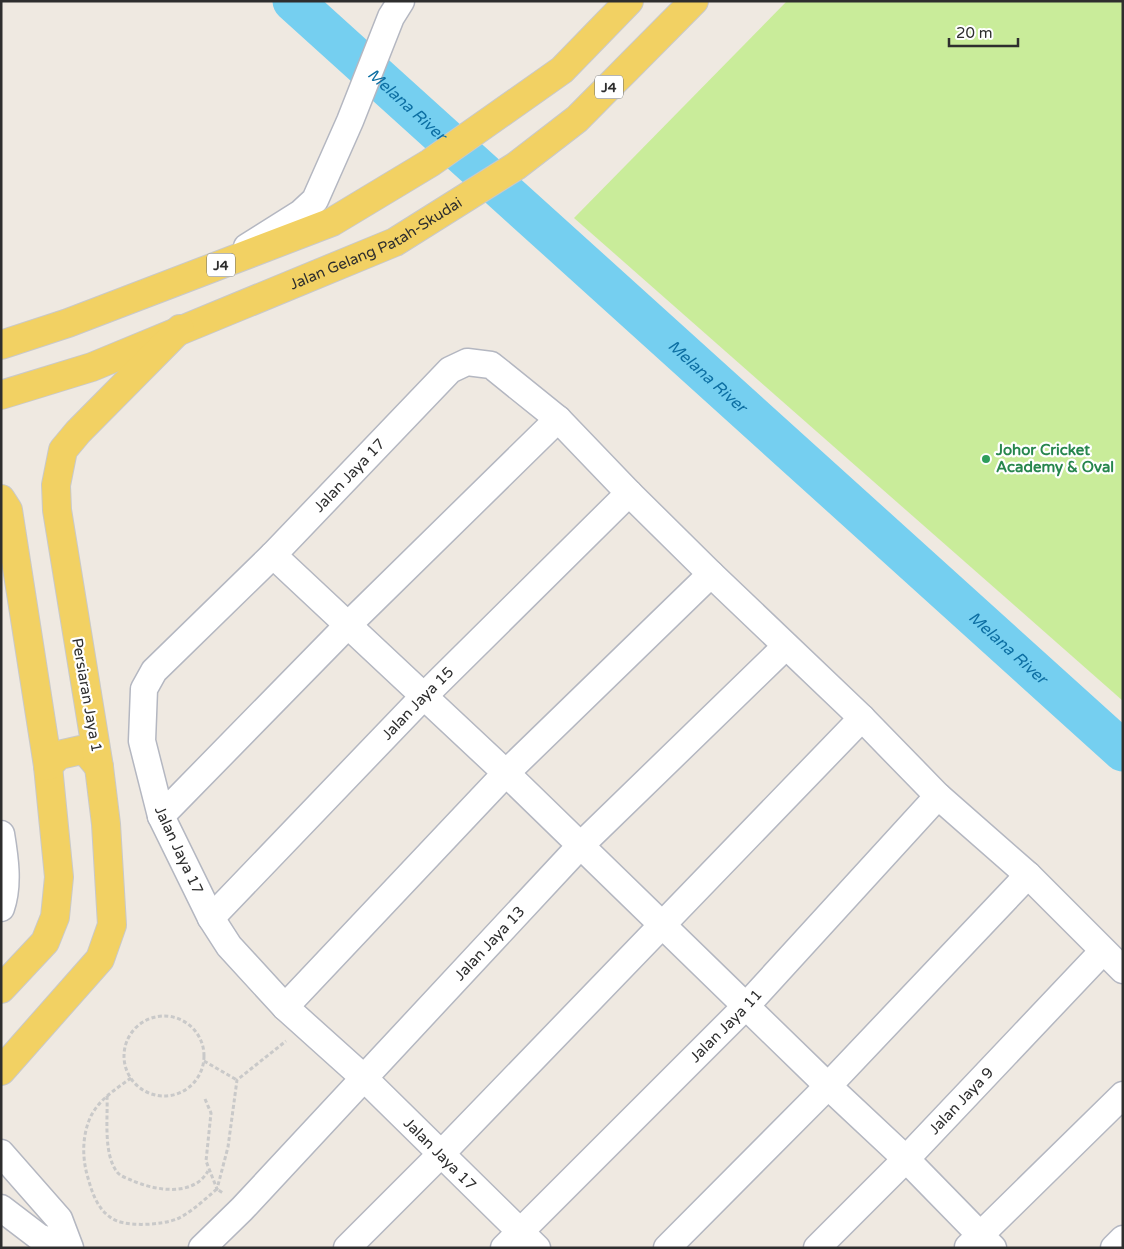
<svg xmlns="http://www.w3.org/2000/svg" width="1124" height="1249" viewBox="0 0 1124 1249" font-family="'Varela Round',sans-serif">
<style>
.pitch{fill:#c9ec9a}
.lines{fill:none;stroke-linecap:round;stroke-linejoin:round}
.river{stroke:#75cff0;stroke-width:41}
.minor-casing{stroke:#b4b7c1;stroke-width:29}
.major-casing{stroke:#c9c9c9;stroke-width:30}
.path{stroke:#c9c9c9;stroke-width:3;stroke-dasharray:4 2.5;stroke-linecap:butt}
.minor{stroke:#fff;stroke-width:26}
.major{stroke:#f2d163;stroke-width:28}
.leisure-dot{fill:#2e9e5b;stroke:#fff;stroke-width:2}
.labels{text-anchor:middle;stroke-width:4.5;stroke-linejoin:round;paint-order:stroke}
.shield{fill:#fff;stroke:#6d6d6d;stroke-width:1}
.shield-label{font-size:14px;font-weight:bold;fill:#2e2e2e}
.street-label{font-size:15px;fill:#2e2e2e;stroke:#fff}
.leisure-label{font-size:15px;font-weight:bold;fill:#27864d;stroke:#fff;text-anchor:start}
.water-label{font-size:16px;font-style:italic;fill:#0d6fa3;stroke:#fff}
</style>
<rect width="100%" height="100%" fill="#efe9e1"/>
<polygon class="pitch" points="787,1 1123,1 1123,701 574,218"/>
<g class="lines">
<path class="river" id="s1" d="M293,1L1123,751"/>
<g class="minor-casing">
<g id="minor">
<polyline points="247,247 301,213 315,200 350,121 391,17 401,1"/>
<polyline points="273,555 506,773 828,1086 906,1159 993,1248"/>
<polyline points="161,816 347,626 558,419"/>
<path d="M1,834C5,858 9,885 1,908"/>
<path id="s2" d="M211,918L423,697L629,493"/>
<polyline points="285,1007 506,773 711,574"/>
<polyline points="1,1153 59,1219 70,1248"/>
<polyline points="1,1208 39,1237 65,1248"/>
<polyline points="968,1247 1123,1095"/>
<path id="s3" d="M202,1248L242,1209L580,846L786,646"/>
<polyline points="347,1248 441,1154 862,718"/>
<path id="s4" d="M504,1248L747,1005L938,796"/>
<path id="s5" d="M537,1248L364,1078L285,1007L229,946L211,918L161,816L142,741L144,689L154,671L273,555L450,370L467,362L491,365L558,419L629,493L711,574L862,718L938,796L1028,875L1123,970"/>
<polyline points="667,1248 828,1086 1028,875"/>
<path id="s6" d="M817,1248L906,1159L1103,951"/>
<polyline points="1114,1248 1123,1239"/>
</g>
</g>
<g class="major-casing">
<g id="major">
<polyline points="1,345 68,323 332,222 430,163 562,70 629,1"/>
<path id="s7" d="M1,395L92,367L395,242L516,166L577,119L694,1"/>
<polyline points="1,499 8,510 48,766 59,877 55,917 45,942 1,989"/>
<polyline points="48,766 59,755 81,750 89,755 99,767"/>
<polyline points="1,1071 100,959 112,925 106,824 99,767 57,510 56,485 63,450 78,432 180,329"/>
</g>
</g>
<g class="path">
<circle cx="164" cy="1056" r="40"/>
<polyline points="204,1061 237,1080"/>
<path d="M131,1078C116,1089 98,1100 90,1118C82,1137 82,1158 88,1178C92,1192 97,1208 110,1217C123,1228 162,1225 177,1219C192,1212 205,1199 217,1189L223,1193"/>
<path d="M107,1096C108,1118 103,1153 117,1172C120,1176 126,1178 131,1180C153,1190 193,1198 208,1171"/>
<polyline points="205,1099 211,1113 206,1161 217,1189 228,1147 237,1080 286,1041"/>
</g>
<use href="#minor" class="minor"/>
<use href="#major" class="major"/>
</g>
<circle class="leisure-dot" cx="986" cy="459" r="5"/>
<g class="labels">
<g class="shield">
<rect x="595" y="75.5" width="28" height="23" rx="4"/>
<rect x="207" y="253.5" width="28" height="23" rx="4"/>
</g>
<g class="shield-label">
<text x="609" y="92">J4</text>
<text x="221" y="270">J4</text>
</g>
<g class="street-label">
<text dy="5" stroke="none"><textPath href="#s7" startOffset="405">Jalan Gelang Patah-Skudai</textPath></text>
<text dy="5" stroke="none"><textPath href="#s5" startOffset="1005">Jalan Jaya 17</textPath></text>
<text transform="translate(87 695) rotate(80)" y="5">Persiaran Jaya 1</text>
<text dy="5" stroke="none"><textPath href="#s2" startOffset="298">Jalan Jaya 15</textPath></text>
<text transform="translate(179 850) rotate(65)" y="5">Jalan Jaya 17</text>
<text dy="5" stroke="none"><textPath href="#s3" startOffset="419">Jalan Jaya 13</textPath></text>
<text dy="5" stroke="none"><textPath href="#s4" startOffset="314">Jalan Jaya 11</textPath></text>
<text dy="5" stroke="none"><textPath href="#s6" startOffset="206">Jalan Jaya 9</textPath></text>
<text transform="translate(440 1154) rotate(45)" y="5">Jalan Jaya 17</text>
</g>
<g class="leisure-label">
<text x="996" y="455">Johor Cricket<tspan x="996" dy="17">Academy &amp; Oval</tspan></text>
</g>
<g class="water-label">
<text dy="6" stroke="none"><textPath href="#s1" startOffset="154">Melana River</textPath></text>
<text dy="6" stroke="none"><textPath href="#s1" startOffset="559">Melana River</textPath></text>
<text dy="6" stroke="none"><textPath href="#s1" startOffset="964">Melana River</textPath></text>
</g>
</g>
<rect width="1124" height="1249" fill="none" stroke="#2e2e2e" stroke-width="5"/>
<path d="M949 38v8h69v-8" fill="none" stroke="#2e2e2e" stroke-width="2.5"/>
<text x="956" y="38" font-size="15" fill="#2e2e2e" stroke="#ffffff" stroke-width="4" paint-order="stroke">20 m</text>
</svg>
